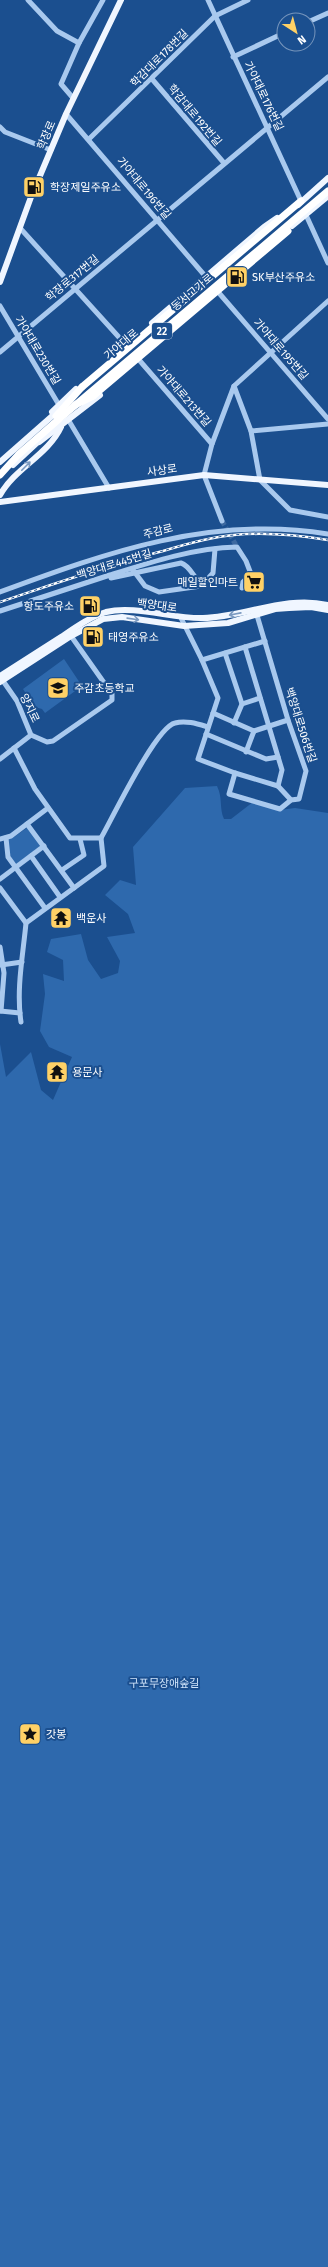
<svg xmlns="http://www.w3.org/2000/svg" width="328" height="2267" viewBox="0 0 328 2267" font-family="'Fira Sans','Noto Sans KR',sans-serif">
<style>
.green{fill:#2e69ad}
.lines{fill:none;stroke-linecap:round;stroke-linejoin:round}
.minor-tunnel{stroke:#3d69a0;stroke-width:5;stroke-dasharray:5 2.5;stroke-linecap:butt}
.minor{stroke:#a9c9ee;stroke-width:5}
.major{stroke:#f0f6ff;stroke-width:6}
.highway{stroke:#fff;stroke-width:7}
.rail-casing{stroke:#fff;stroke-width:2.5}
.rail{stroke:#1b4f8f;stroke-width:1;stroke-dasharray:3;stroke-linecap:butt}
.highway-bridge{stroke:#fff;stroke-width:7}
.oneway{stroke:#7b9ac1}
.labels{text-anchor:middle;stroke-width:4;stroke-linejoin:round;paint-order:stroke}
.shield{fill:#1b4f8f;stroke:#bbcadd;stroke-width:1}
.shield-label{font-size:10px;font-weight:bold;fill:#fff}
.street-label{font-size:11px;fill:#fff;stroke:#1b4f8f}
.poi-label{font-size:11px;fill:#fff;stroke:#1b4f8f;text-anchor:start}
.park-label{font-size:11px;fill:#cfe3fa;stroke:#1b4f8f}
</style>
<rect width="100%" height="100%" fill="#1b4f8f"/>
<g class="green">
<polygon points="64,659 82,686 45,713 42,709 35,707 23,689"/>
<path d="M217,786C223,798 219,808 224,819H231L253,802L280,810L295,808L328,813V2267H0V1044L6,1077L31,1052L41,1090L53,1100L72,1057L49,1047L40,1031L45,994L43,974L64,981L63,960L47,952L51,939L81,934L88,960L101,979L118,973L120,961L107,937L135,933L128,914L105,895L120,880L136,885L133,847L185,788Z"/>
<polygon points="28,827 40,846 16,865 9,857 8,839 14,837"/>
</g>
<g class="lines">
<polyline class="minor-tunnel" points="222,521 237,547"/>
<g class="minor">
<polyline points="28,0 57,31 79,43"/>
<polyline points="208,0 301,201"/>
<polyline points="308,22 328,13"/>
<polyline points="233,57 284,33"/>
<polyline points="152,79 224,163"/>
<polyline points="73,98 61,84 79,43 103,0"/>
<polyline points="66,114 206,277"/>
<polyline points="0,127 5,132 51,150"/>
<polyline points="89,139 215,16 248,0"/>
<polyline points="306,215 328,263"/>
<polyline points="20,228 126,345"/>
<polyline points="219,293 328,419"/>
<polyline points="0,306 59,405"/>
<polyline points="0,352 328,77"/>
<polyline points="140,361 212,444"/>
<polyline points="234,386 251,431 260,480 290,510 328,517"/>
<polyline points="69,421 109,488"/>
<polyline points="251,431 328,424"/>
<polyline points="222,521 204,475 212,444 234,386 328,301"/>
<polyline points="133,570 145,586 159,592 201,586 213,573 215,549"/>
<path d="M111,578L181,563C191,566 194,580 203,585"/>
<path d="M0,592C108,552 212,515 328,534"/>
<path d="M0,611C36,599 73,587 110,575C151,562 194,548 237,547L246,561L251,574L243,582L242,588"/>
<polyline points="181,618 202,660 218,698 198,759 235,773 278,786"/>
<polyline points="245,647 282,770 278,786"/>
<polyline points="225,653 242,704 234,723"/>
<polyline points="202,660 265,641"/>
<polyline points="242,704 260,698"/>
<polyline points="213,713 254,731"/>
<polyline points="254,731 288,720"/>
<polyline points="206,734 266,759 278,757"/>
<polyline points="31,735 47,742 53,741 112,700 112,694 71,636"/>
<polyline points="14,748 35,789 70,838 101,838 104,866 26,923"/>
<polyline points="246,752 254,731"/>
<polyline points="0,759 31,735 17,701 1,678"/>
<polyline points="235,773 229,794 280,809 291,800 299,799 306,771 288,720 256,612"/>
<polyline points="278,786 291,800"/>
<polyline points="27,824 74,888"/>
<polyline points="6,838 8,857 45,908"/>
<path d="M101,838C113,817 156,727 175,723C186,720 198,724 208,727"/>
<polyline points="0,839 11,836 48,808"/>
<polyline points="31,856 60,897"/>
<polyline points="62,870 84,855 80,839"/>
<polyline points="0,879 44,846"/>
<path d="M0,888L26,923C23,955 16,990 21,1022"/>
<polyline points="0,947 4,973 1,1011"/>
<polyline points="1,965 22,962"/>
<polyline points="0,1011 20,1013"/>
</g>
<g class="major">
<polyline points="298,205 328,178"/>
<polyline points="292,226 328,196"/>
<polyline points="0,282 31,197 66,114 121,0"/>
<polyline points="152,323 264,227 277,218"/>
<polyline points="52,412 76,389"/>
<polyline points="39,442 100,395"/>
<polyline points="0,462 59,410"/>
<polyline points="13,465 41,439"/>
<path d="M0,495C15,468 48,455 61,427"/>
<polyline points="0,502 204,475 328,485"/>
<path d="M0,676C20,663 41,650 61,637C76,627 90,617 106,612C135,605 173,619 203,618C245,617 285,595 328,605"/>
<polyline points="0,682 71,636 103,619 122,617 184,626 228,623 275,609 289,608 311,607 328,610"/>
</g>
<g class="highway">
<polyline points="82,387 301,201"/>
<polyline points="93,396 288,231"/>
<polyline points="0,475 18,455 59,419 328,191"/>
</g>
<g class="rail-casing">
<path id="rail" d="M0,602C54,584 107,565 163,551C186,544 210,537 234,535C265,532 297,535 328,540"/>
</g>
<use href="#rail" class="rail"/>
<g class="highway-bridge">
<polyline points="75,405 93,396"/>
<polyline points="56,416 82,387"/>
</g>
</g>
<defs><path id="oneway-shaft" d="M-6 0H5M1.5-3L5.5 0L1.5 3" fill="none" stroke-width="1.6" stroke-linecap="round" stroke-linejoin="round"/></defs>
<g class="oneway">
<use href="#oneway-shaft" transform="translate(26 466) rotate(-45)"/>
<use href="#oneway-shaft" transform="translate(235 614) rotate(169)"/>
<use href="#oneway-shaft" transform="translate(133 619) rotate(8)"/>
</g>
<defs>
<g id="fuel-square" transform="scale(1.15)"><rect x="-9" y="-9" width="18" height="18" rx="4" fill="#ffd166" stroke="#1b4f8f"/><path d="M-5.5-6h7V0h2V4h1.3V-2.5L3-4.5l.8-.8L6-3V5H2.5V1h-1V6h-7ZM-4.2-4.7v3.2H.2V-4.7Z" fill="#111"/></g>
<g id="supermarket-square" transform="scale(1.15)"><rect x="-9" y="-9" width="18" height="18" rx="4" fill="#ffd166" stroke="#1b4f8f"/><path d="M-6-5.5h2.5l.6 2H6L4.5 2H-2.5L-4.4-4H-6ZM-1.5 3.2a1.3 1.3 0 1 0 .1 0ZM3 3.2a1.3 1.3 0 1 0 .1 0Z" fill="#111"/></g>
<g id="school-square" transform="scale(1.15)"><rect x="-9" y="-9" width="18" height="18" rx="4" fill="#ffd166" stroke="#1b4f8f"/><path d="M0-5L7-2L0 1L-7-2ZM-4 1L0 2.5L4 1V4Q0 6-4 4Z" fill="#111"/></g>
<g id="temple-square" transform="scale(1.15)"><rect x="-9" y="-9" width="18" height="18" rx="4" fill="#ffd166" stroke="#1b4f8f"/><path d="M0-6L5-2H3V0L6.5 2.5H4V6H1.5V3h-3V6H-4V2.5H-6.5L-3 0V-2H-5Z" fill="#111"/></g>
<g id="sight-square" transform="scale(1.15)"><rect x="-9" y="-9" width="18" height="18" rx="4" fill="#ffd166" stroke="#1b4f8f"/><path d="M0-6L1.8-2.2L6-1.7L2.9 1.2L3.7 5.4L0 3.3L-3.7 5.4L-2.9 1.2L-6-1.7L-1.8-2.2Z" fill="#111"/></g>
</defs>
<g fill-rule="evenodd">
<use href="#fuel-square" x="34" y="187"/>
<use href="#fuel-square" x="237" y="277"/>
<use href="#supermarket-square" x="254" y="582"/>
<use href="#fuel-square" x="90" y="606"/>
<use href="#fuel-square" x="93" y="637"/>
<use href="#school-square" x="58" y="688"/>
<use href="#temple-square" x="61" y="918"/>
<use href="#temple-square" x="57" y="1072"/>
<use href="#sight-square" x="30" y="1734"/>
</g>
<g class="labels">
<rect class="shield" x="152" y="323" width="20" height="16" rx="3"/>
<g class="shield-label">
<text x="162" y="335">22</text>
</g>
<g class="street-label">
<text transform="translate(159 58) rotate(-45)" y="4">학감대로178번길</text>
<text transform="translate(264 96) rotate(64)" y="4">가야대로176번길</text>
<text transform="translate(195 115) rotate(50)" y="4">학감대로192번길</text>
<text transform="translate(46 135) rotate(-67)" y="4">학장로</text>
<text transform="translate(144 188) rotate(50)" y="4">가야대로196번길</text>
<text transform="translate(72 278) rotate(-40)" y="4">학장로317번길</text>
<text transform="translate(192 292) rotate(-40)" y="4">동서고가로</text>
<text transform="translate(121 344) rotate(-40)" y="4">가야대로</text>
<text transform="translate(281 349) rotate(49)" y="4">가야대로195번길</text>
<text transform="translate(38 350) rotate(59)" y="4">가야대로230번길</text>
<text transform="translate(184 396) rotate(49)" y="4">가야대로213번길</text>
<text transform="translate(162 470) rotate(-8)" y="4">사상로</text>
<text transform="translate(158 531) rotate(-14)" y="4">주감로</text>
<text transform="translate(114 564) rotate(-17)" y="4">백양대로445번길</text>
<text transform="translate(157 605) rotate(8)" y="4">백양대로</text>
<text transform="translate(30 708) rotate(64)" y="4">양지로</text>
<text transform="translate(301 725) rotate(72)" y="4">백양대로506번길</text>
</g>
<g class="poi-label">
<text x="50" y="191">학장제일주유소</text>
<text x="252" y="281">SK부산주유소</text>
<text x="238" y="586" text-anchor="end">매일할인마트</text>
<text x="74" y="610" text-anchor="end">항도주유소</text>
<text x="108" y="641">태영주유소</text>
<text x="74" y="692">주감초등학교</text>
<text x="76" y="922">백운사</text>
<text x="72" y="1076">용문사</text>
<text x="46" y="1738">갓봉</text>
</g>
<g class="park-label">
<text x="164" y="1687">구포무장애숲길</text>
</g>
</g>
<g transform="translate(296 32) rotate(144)"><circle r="19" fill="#1b4f8f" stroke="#7695bc"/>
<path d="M0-3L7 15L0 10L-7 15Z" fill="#ffd166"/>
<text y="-6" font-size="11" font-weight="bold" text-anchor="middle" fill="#ffffff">N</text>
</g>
</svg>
